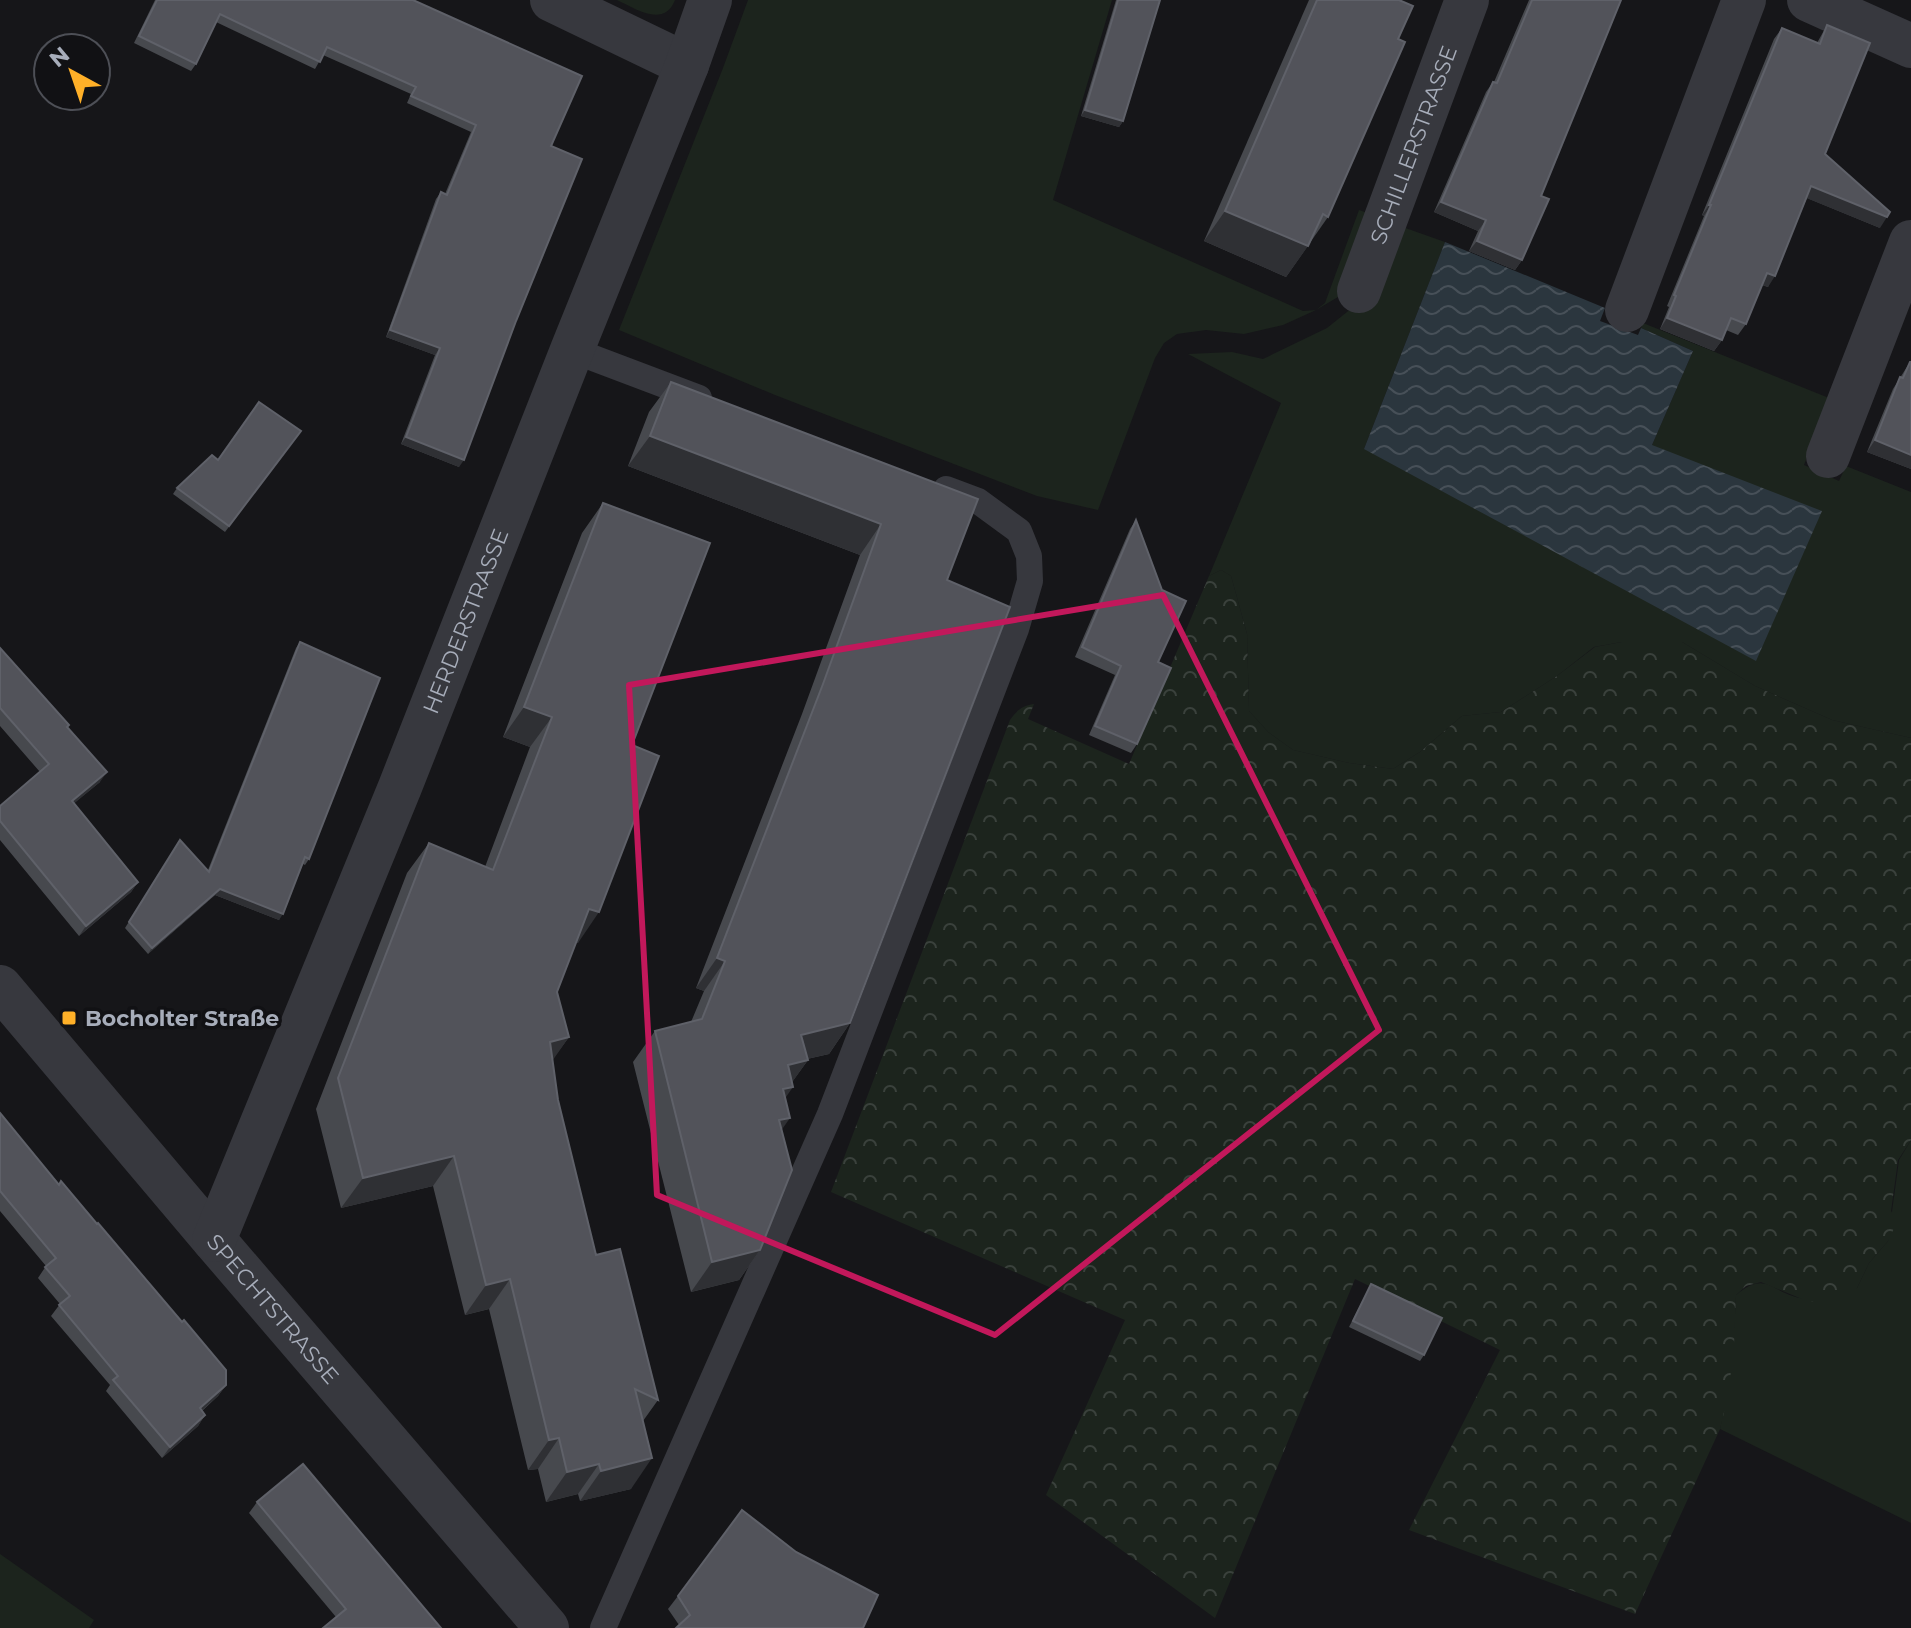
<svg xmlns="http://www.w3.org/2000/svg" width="1911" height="1628" viewBox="0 0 1911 1628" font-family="Montserrat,sans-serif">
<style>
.green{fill:#1c241d}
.forest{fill:url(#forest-crowns)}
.water{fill:url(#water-waves)}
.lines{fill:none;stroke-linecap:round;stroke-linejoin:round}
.service{stroke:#37383e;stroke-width:26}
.minor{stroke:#37383e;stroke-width:44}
.wall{fill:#47494e}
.shaded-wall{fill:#2f3034}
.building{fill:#52535a;stroke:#5f6169;stroke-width:2}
.marked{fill:none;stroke:#c2185b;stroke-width:6;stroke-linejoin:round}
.poi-dot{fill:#ffb028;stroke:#111114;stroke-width:3}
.labels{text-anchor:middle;stroke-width:7;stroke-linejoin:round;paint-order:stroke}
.street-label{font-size:22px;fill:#a7adba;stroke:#111114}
.poi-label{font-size:22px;font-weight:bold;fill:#a7adba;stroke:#111114;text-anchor:start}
</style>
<defs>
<pattern id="forest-crowns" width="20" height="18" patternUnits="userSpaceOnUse" patternTransform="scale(2)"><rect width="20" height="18" fill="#1c241d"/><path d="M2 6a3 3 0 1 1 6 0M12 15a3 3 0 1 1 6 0" fill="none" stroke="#3a413c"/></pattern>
<pattern id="water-waves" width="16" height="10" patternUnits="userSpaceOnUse" patternTransform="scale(2)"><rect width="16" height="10" fill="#2b363e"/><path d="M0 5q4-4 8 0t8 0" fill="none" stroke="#475058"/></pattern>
</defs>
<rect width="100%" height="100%" fill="#161619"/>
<g class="green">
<path d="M617,0H675C664,28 636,9 617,0Z"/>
<polygon points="748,0 1112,0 1053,200 1303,311 1316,310 1325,303 1359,210 1382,218 1355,277 1338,297 1316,310 1283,325 1244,334 1206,330 1177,334 1164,343 1155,358 1098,510 1037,496 775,395 619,330 723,68"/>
<polygon points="1397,225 1445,242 1364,449 1652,445 1693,351 1641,328 1643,323 1829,398 1804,465 1839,481 1846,466 1911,492 1911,738 1832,720 1755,686 1682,642 1622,642 1594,647 1557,676 1501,712 1462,716 1420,752 1393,769 1349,763 1293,750 1268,732 1249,711 1247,634 1231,576 1221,570 1209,576 1281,403 1188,354 1232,352 1263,359 1327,328 1352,308"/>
<path d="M1911,1140V1523L1720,1429C1730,1384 1734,1340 1736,1295C1766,1270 1771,1292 1800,1298C1810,1301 1844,1291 1857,1288L1869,1263L1888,1241L1899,1160Z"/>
<polygon points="0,1554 94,1620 89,1628 0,1628"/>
</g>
<path class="forest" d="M1221,570L1231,576L1247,634L1249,711L1268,732L1293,750L1349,763L1393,769L1420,752L1462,716L1501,712L1557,676L1595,647L1622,642H1682L1755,686L1832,720L1911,738V1140L1898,1160L1891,1211L1897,1222L1888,1241L1869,1263L1857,1288L1832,1306L1802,1299L1761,1282L1746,1286L1736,1295L1734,1346L1728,1396L1720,1429L1635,1614L1409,1530L1500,1350L1355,1279L1215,1618L1046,1495L1125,1320L831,1192L1010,720C1017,710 1022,706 1034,704L1028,719L1129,764L1209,576Z"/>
<polygon class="water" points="1445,242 1605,308 1600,321 1638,335 1641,328 1693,351 1652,445 1822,511 1756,661 1364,449"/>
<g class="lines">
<g class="service">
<polyline points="572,350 699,398"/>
<polyline points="603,1628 830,1114 1016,629 1030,581 1029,556 1019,531 978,501 946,489"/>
</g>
<g class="minor">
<polyline points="552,0 687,65"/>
<polyline points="1809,0 1911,46"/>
<path id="s1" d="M1359,291L1467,0"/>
<polyline points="1627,310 1744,0"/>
<polyline points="1828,456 1911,242"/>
<path id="s2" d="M0,987L214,1240L547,1628"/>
<path id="s3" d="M214,1240L400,787L572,350L687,65L710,0"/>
</g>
</g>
<g class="wall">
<polygon points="155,0 413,0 551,146 459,467 401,444 435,355 386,337 436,199 441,192 445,194 471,132 407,103 411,94 323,55 315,69 216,22 196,64 191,71 134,43"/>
<polygon points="1116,0 1160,0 1123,121 1119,127 1081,116"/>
<polygon points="1309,0 1399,0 1398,39 1328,217 1286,277 1204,241"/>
<polygon points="1529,0 1621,0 1541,196 1522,260 1515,270 1469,251 1478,231 1434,212 1486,92 1493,82 1494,82"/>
<polygon points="1827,25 1825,154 1880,228 1807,198 1768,287 1762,285 1746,324 1738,335 1726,330 1722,340 1714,351 1660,329 1669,307 1667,306 1704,216 1702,215 1774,39 1782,28 1817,43"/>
<polygon points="1910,362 1911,469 1867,452 1893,389"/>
<polygon points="671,382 978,499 947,580 850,1023 829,1054 807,1059 808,1060 792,1082 785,1099 782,1129 760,1250 739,1280 691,1292 633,1062 655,1031 691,1022 704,991 696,988 802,714 860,555 628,466 649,412"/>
<polygon points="301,431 225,532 173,494 177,488 218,460"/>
<polygon points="603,503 632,745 578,943 576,942 557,992 569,1037 552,1060 558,1100 596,1255 658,1400 643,1421 631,1489 580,1501 578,1494 546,1502 538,1469 528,1470 489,1309 465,1315 433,1186 341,1208 316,1109 407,873 429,843 485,867 530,747 503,737 582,533"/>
<polygon points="1136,520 1158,662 1137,744 1131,753 1089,735 1115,675 1075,657 1130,529"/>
<polygon points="300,642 309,859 305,865 303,864 279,920 215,895 148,954 125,928 180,840 208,870 296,648"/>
<polygon points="0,648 68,727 100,782 74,803 138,882 131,892 79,936 0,840 0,806 40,772 0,726"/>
<polygon points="0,1113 226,1385 218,1396 202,1411 205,1415 198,1426 162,1458 106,1391 110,1385 51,1316 60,1304 38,1278 46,1266 0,1211"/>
<polygon points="1371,1284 1424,1355 1420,1361 1349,1327"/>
<polygon points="257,1502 441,1628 336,1617 249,1513"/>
<polygon points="678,1596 863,1628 679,1625 668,1609"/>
</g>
<g class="shaded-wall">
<polygon points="1085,110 1123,121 1119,127 1081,116"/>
<polygon points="1811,186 1887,217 1880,228 1804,197"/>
<polygon points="1441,202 1486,220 1478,231 1434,212"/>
<polygon points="1709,205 1711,205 1704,216 1702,215"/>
<polygon points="1225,211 1308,246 1286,277 1204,241"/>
<polygon points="1477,241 1522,260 1515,270 1469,251"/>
<polygon points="1767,273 1775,276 1768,287 1759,284"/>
<polygon points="1667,318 1722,340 1714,351 1660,329"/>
<polygon points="390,330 440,348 435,355 386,337"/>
<polygon points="650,436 881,524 860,555 628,466"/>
<polygon points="406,437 464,460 459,467 401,444"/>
<polygon points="1875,440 1911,455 1911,469 1867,452"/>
<polygon points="524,707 552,717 530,747 503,737"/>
<polygon points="107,772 100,782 65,811 72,801"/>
<polygon points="138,882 131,892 79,936 86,926"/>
<polygon points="220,889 283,914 279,920 215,895 148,954 152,948"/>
<polygon points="589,909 599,912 578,943 568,939"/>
<polygon points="717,958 725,961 704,991 696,988"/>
<polygon points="850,1023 829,1054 780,1065 801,1035"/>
<polygon points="569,1037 548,1067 550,1042"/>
<polygon points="808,1060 788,1088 793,1087 772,1117 788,1065"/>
<polygon points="790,1118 769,1148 779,1120"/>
<polygon points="454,1156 433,1186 341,1208 363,1178"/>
<polygon points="760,1250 739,1280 691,1292 712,1262"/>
<polygon points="510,1279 489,1309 465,1315 486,1285"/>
<polygon points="226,1385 218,1396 192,1419 200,1408"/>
<polygon points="205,1415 198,1426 162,1458 170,1447"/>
<polygon points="559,1438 538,1469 528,1470 549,1440"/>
<polygon points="652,1458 631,1489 580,1501 601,1471"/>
<polygon points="599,1464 578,1494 546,1502 567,1472"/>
</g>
<g class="building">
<polygon points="157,0 413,0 582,76 551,146 582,159 516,321 464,460 406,437 440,348 390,330 441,192 447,195 476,125 411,96 416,87 327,47 320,62 220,14 196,64 139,36"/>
<polygon points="1118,0 1160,0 1123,121 1085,110"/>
<polygon points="1317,0 1399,0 1413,6 1398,39 1405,42 1328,217 1323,214 1308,246 1225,211"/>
<polygon points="1532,0 1621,0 1541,196 1549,199 1522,260 1477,241 1486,220 1441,202 1493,82 1497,83"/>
<polygon points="1827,25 1870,43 1825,154 1890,212 1887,217 1811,186 1775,276 1767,273 1746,324 1731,318 1722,340 1667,318 1676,296 1674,295 1711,205 1709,205 1782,28 1820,44"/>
<polygon points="1910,362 1911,362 1911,455 1875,440 1900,377 1903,378"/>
<polygon points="671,382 978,499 947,580 1010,607 850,1023 801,1035 808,1060 788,1065 793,1087 783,1089 790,1118 779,1120 792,1170 760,1250 712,1262 655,1031 702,1019 725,961 717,958 823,684 881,524 650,436"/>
<polygon points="259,402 301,431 229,526 177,488 212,455 218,460"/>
<polygon points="603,503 710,543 632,745 659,756 599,912 589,909 557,992 569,1037 550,1042 558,1100 596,1255 620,1249 658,1400 635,1389 652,1458 601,1471 599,1464 567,1472 559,1438 549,1440 510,1279 486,1285 454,1156 363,1178 338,1078 429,843 493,870 552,717 524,707"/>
<polygon points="1136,520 1162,590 1186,601 1158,662 1171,668 1137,744 1095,726 1121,666 1082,647"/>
<polygon points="300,642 380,678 309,859 305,857 283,914 220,889 152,948 129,922 180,840 209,872"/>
<polygon points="0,648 69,725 67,727 107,772 72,801 138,882 86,926 0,821 0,806 49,764 0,708"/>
<polygon points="0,1113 59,1185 61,1181 97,1224 98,1223 182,1322 184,1320 226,1370 226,1385 200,1408 205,1415 170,1447 113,1380 118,1376 59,1305 70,1296 45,1267 56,1258 0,1191"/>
<polygon points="1371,1284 1442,1318 1424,1355 1353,1321"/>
<polygon points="303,1464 441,1628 323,1628 346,1609 257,1502"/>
<polygon points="742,1510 796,1552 878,1595 863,1628 676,1628 690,1615 678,1596"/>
</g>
<path class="marked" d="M1163,595L1379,1030L995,1335L657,1195L629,685Z"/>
<rect class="poi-dot" x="61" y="1010" width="16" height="16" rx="4"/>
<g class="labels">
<g class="street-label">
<text dy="8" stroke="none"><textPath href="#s1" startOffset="156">SCHILLERSTRASSE</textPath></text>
<text dy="8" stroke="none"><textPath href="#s3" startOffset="668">HERDERSTRASSE</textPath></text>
<text dy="8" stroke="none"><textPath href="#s2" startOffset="422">SPECHTSTRASSE</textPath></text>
</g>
<g class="poi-label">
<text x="85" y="1026">Bocholter Straße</text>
</g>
</g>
<g transform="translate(72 72) rotate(320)"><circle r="38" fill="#111114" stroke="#4d4f56" stroke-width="2"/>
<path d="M0-6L14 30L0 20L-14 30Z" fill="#ffb028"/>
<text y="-12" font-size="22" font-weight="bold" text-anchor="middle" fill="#a7adba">N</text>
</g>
</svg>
